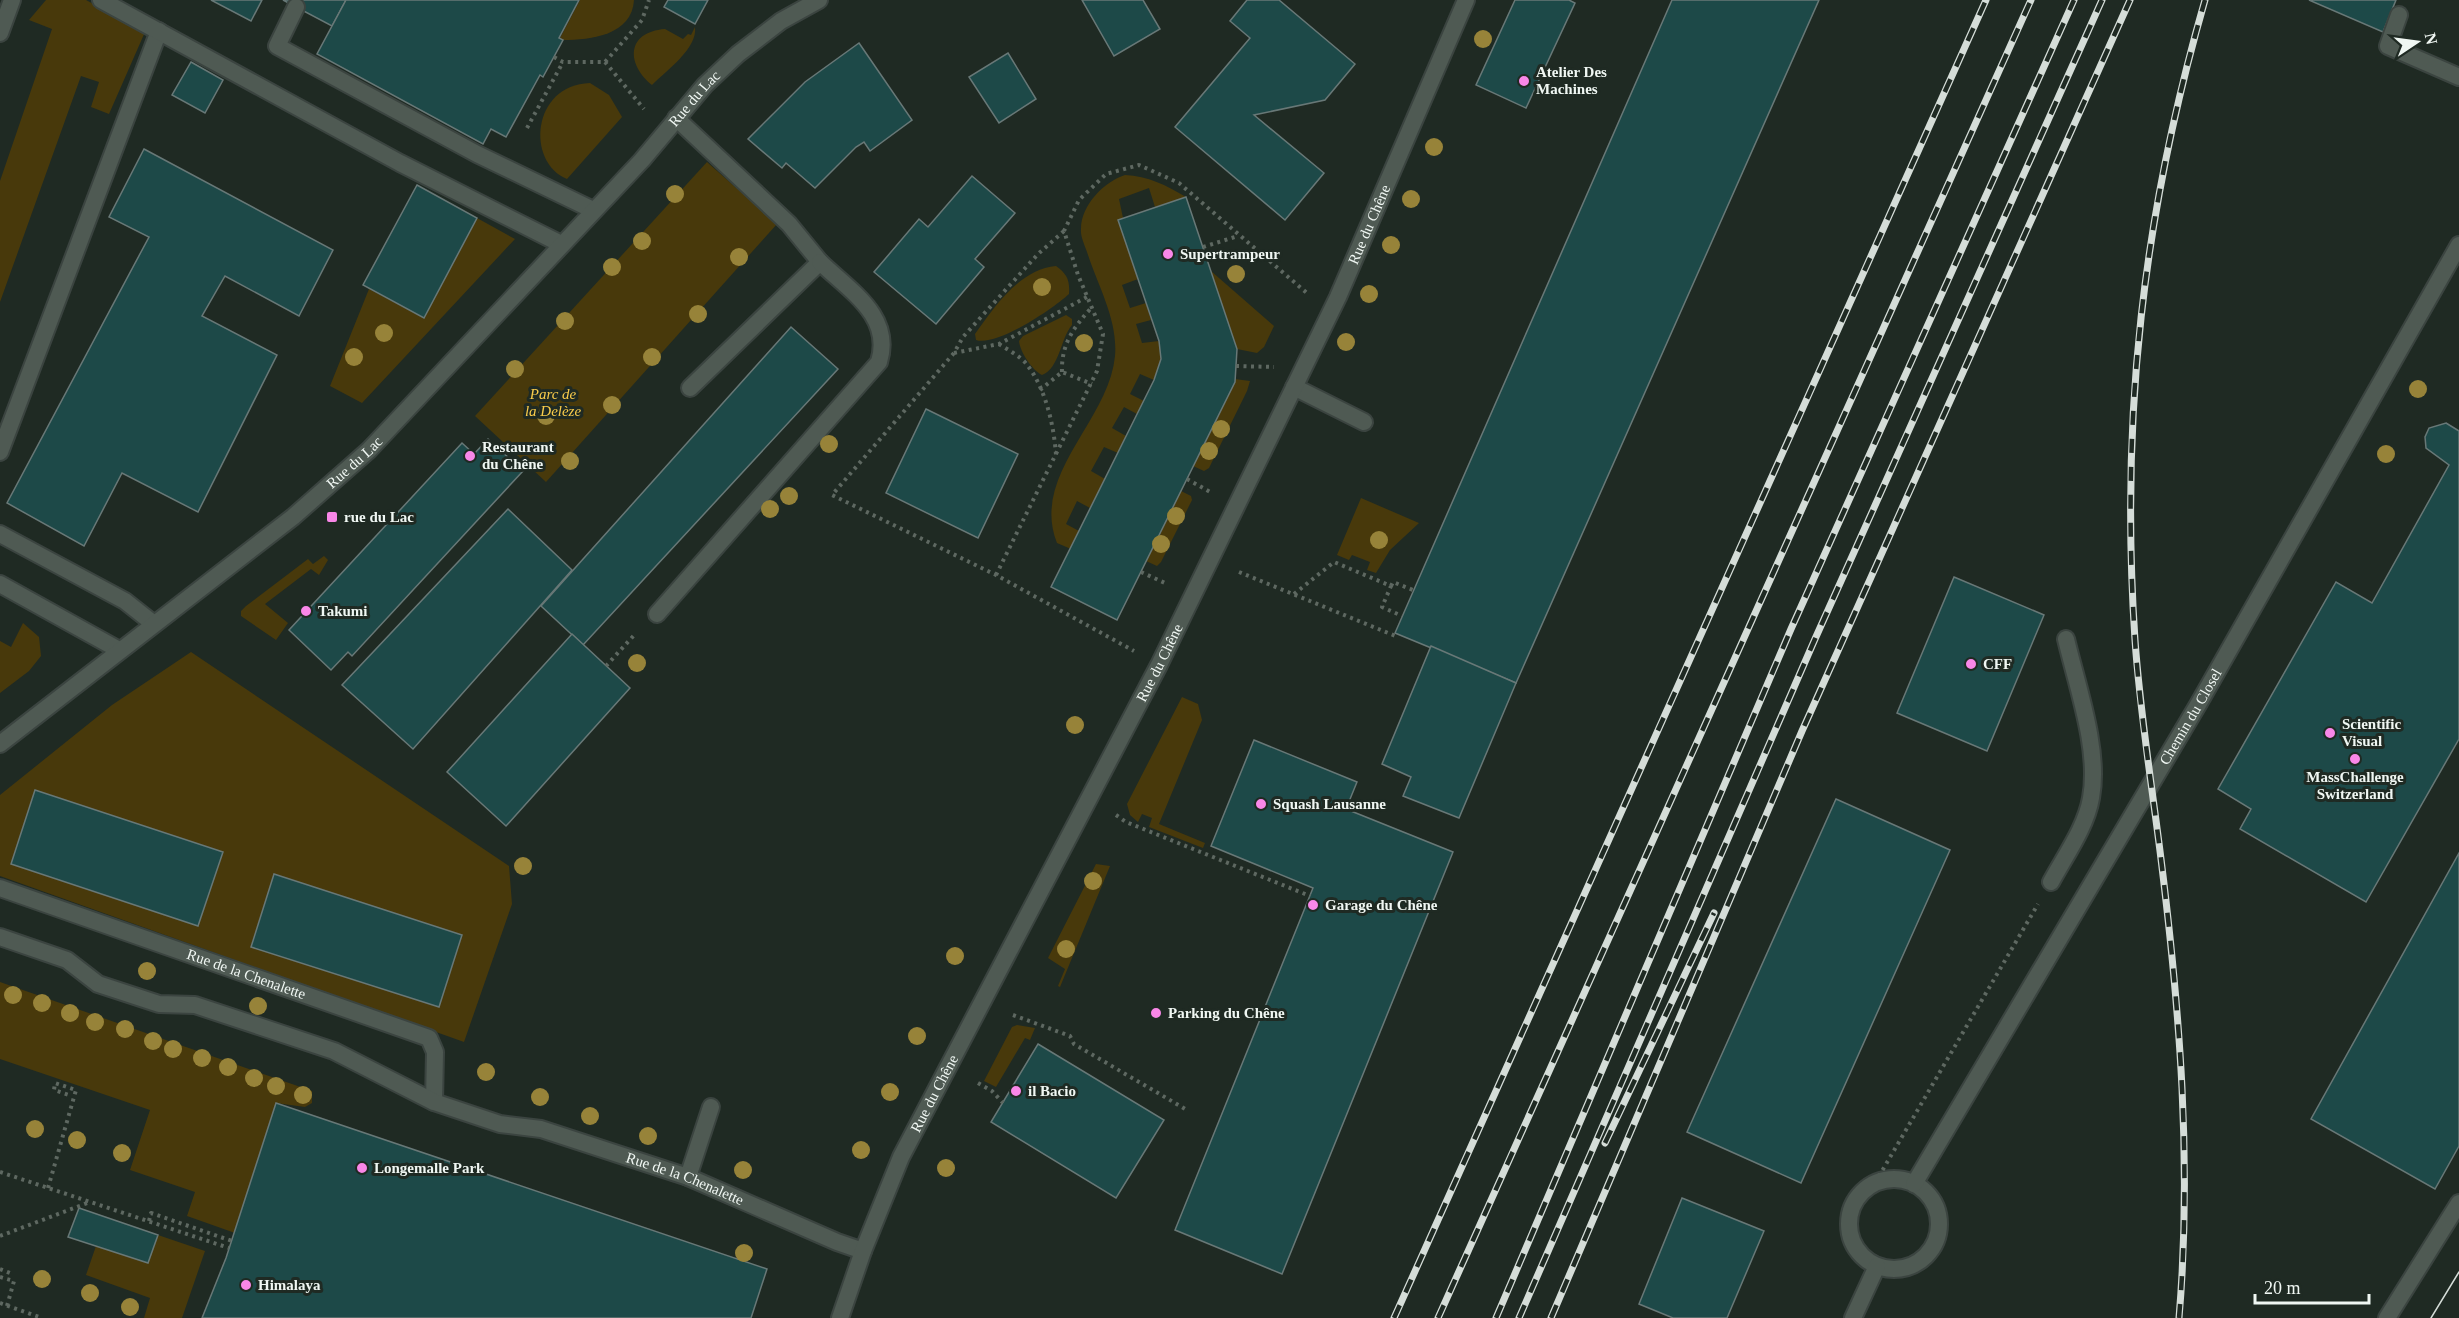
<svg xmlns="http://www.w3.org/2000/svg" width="2459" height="1318" viewBox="0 0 2459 1318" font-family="'Times New Roman',serif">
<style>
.green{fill:#48390b;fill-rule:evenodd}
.building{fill:#1d4948;stroke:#687877;stroke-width:1.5}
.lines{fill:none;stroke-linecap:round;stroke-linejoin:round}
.service-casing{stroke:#3b4440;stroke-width:20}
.minor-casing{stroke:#3b4440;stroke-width:20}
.tertiary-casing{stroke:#3b4440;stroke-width:20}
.path{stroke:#5e6861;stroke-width:4;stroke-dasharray:3 4.5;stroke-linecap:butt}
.service{stroke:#4f5a53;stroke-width:16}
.minor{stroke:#4f5a53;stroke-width:16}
.tertiary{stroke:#4f5a53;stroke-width:16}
.tram{stroke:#d5ddd8;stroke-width:1.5}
.rail-casing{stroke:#d5ddd8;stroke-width:7}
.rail{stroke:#1f2a23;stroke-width:4.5;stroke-dasharray:14;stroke-linecap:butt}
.tree{fill:#978339}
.poi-dot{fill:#f987e8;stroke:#1f2a23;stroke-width:2}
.labels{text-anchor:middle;stroke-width:6;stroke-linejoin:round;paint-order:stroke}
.poi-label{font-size:15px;font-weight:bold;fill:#f0f7f3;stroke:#1f2a23;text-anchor:start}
.street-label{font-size:15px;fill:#f0f7f3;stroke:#1f2a23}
.park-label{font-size:15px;font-style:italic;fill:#f9cc4b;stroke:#1f2a23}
</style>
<rect width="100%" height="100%" fill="#1f2a23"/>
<g class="green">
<polygon points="46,0 86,0 145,32 109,114 91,107 99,82 81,76 0,302 0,181 52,29 29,20"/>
<path d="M580,0H634C632,35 591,40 563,40L560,38Z"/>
<path d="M695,27C698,48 666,71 652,85C626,64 626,32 665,29L683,39L688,34L691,35Z"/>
<path d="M590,83L609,95L622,117L567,179C526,163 531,85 590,83Z"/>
<polygon points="707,162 777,224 546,482 475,416"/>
<path d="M1125,175C1148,176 1166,185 1186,197L1155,207L1149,188L1119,199L1123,218L1118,220L1138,279L1122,285L1130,308L1146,303L1151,320L1136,324L1142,343L1159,341L1161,359L1154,380L1140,374L1130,394L1144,401L1137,414L1124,407L1112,428L1126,436L1118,453L1104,447L1091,471L1105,479L1090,508L1077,501L1066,524L1079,531L1071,549L1057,543C1030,475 1109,421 1115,356C1118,321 1099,288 1088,255C1086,248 1080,237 1081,229C1081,205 1104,182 1125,175Z"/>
<polygon points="477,218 515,239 362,403 330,386 369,289 424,318"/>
<path d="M1056,266C1067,274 1070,280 1069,294C1054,308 997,347 976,340L975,334C994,307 1020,269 1056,266Z"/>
<polygon points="1211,271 1274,326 1264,347 1257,353 1237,349"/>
<path d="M1066,315L1072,319V325C1060,339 1060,368 1042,375C1032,370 1020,352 1019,341L1023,336Z"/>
<polygon points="1235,379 1250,381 1247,391 1209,468 1204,471 1193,466"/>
<polygon points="1181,491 1191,496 1192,500 1161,562 1157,566 1146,561"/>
<polygon points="1361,498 1419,523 1390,550 1376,573 1367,570 1370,562 1352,555 1349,560 1337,555"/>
<polygon points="324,556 328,560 319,575 311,569 265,604 288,623 276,640 241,616 241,611 246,606 308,559 313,564"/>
<polygon points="23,623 39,637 41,656 29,671 0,693 0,641 11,647"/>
<path d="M191,652L509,866L512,904L464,1042L0,876V795L112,705ZM35,790L223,852L198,926L11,864ZM274,874L461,935L438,1007L251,946Z"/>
<polygon points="1182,697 1198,704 1202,720 1159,824 1205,843 1203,848 1149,827 1152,818 1142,814 1138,822 1130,815 1127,804"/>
<polygon points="1096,864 1110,866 1060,987 1058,986 1065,969 1048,958"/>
<polygon points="0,982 312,1091 312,1103 305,1107 276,1103 235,1233 187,1216 195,1192 130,1170 150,1110 0,1059"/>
<polygon points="1017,1025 1035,1028 1030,1040 1025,1038 996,1087 984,1081 1012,1027"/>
<polygon points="158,1235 205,1251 182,1318 144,1318 150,1298 86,1275 96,1246 148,1262"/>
</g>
<g class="building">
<polygon points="211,0 262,0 251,21"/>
<polygon points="283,0 346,0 332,26"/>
<polygon points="346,0 579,0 559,38 563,40 543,77 540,75 506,137 491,129 483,144 317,54"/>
<polygon points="668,0 708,0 695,24 664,7"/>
<polygon points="1082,0 1143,0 1160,29 1114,56"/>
<polygon points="1247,0 1279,0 1355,64 1325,100 1254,115 1324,173 1285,220 1175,127 1250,38 1230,21"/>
<polygon points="1515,0 1569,0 1575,3 1526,108 1476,85"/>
<polygon points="1672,0 1819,0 1516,683 1395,633"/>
<polygon points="2309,0 2396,0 2383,32"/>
<polygon points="859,43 912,120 870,151 864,142 856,147 815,188 786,163 782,168 748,139 805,82"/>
<polygon points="1008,53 1036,99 999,123 969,77"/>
<polygon points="191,62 223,80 205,113 172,95"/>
<polygon points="144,149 333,250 299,316 225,276 202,316 277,355 198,512 122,473 84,546 7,503 149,237 109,217"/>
<polygon points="972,176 1015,213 975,259 984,267 936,324 874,272 919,219 928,227"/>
<polygon points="417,185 477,218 424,318 363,285"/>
<polygon points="1186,197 1237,349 1235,382 1117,620 1051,587 1154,380 1161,359 1159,341 1118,220"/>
<polygon points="791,327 838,369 583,645 541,606"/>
<polygon points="926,409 1018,454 978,538 886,493"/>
<polygon points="2446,423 2459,431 2459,739 2366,902 2240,829 2251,809 2218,789 2336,582 2372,603 2449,465 2426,448 2425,437 2429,428"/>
<polygon points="488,439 523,471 352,656 348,652 331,670 289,630 462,443 474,454"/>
<polygon points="508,509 572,570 413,749 342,685"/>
<polygon points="1954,577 2044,615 1987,751 1897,713"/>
<polygon points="572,634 630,688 506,826 447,772"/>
<polygon points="1431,646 1516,683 1459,818 1403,796 1411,777 1382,764"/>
<polygon points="1254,740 1357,782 1346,809 1453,852 1282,1274 1175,1230 1313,888 1211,846"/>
<polygon points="35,790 223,852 198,926 11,864"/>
<polygon points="1836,799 1950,850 1801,1183 1687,1132"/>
<polygon points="2459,853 2459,1146 2435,1189 2311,1119"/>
<polygon points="274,874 462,935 439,1007 251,947"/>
<polygon points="1038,1044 1164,1120 1116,1198 991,1122"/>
<polygon points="276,1103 767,1269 751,1318 202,1318 226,1258"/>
<polygon points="1682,1198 1764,1231 1727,1318 1673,1318 1639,1304"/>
<polygon points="79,1208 158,1235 148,1263 68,1237"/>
</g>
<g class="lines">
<g class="service-casing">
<g id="service">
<polyline points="296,7 277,46 477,154 593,210"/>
<polyline points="2399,15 2388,46 2459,77"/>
<polyline points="676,118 789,224 820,262 690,388"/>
<polyline points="1294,387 1364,422"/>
<polyline points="0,452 159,31"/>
<polyline points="0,534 125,601 154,624"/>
<path d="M657,614L879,362C893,316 850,291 820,262"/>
<path d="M2051,882C2065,856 2086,827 2091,798C2100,750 2077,686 2066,639"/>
<path id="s1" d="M0,888L429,1038L435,1052L434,1102"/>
<polyline points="688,1177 711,1107"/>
<polyline points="2387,1318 2459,1203"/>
</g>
</g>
<g class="minor-casing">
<g id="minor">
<polyline points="101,0 400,163 561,244"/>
<polyline points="0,33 12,0"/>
<polyline points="0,584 119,650"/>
<path id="s2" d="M0,937L67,960L98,984L159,1004L195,1005L334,1051L434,1102L500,1124L541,1129L688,1177L837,1242L863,1251"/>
<circle cx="1894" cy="1224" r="45"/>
<path id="s3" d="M1914,1184L2199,703L2459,245"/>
<path id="s4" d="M840,1318L863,1251L901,1157L1159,665L1338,297L1466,0"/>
<polyline points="1853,1318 1877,1266"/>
</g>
</g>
<g class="tertiary-casing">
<g id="tertiary">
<path id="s5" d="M0,744L293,517L369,450L642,160L705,85L738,54L781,21L819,0"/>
</g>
</g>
<g class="path">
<polyline points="554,57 563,62 605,62 642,20 649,0"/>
<polyline points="605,62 644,109"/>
<polyline points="527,128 563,62"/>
<polyline points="1064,231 1038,254 963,337 954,353 832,495 996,575 1134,651"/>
<polyline points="1203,247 1238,236"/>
<path d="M999,344C1008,350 1022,357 1028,366C1046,390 1054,426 1056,455"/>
<polyline points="954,353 999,344 1087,297"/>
<polyline points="1236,366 1274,367"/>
<path d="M1062,372C1061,344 1074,327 1092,307"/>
<polyline points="1040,390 1062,372 1092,384"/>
<polyline points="1187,479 1212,493"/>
<polyline points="1141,572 1167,584"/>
<polyline points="1239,572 1398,637"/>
<polyline points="996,575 1097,371 1103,334 1078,275 1064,231 1079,200 1106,174 1139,165 1179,183 1308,294"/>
<polyline points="1391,586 1393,582 1413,590"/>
<polyline points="1294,594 1334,562 1391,586 1382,607 1402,616"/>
<polyline points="606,666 636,633"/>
<polyline points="1116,815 1126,822 1310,896"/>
<polyline points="1013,1015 1070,1036 1074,1044 1187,1110"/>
<polyline points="978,1083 992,1091 1003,1103"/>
<polyline points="0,1172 229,1248"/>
<polyline points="1875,1183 2038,904"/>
<polyline points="48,1188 76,1090 55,1083 54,1090 69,1095"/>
<polyline points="149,1221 151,1213 232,1241"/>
<polyline points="0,1236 90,1202"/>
<polyline points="0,1269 10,1273"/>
<polyline points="0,1277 14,1281 7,1306"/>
<polyline points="0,1303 42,1318"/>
</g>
<use href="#service" class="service"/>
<use href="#minor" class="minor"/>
<use href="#tertiary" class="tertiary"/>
<polyline class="tram" points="2431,1318 2459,1272"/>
<g class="rail-casing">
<g id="rail">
<polyline points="1605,1143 1714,913"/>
<polyline points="1394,1318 1986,0"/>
<polyline points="1438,1318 2031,0"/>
<polyline points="1496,1318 1791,629 2074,0"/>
<polyline points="1519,1318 1815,639 2102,0"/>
<polyline points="1551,1318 1802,731 2130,0"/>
<path d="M2179,1318C2192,1164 2180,1012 2161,859C2152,786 2140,713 2135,640C2120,417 2143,215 2205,0"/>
</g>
</g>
<use href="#rail" class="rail"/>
</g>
<g class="tree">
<circle cx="1483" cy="39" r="9"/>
<circle cx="1434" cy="147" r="9"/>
<circle cx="675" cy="194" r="9"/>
<circle cx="1411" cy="199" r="9"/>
<circle cx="642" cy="241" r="9"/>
<circle cx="1391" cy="245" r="9"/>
<circle cx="739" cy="257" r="9"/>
<circle cx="612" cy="267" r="9"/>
<circle cx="1236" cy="274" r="9"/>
<circle cx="1042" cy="287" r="9"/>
<circle cx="1369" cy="294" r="9"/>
<circle cx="698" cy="314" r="9"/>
<circle cx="565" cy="321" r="9"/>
<circle cx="384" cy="333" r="9"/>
<circle cx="1346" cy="342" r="9"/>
<circle cx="1084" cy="343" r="9"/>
<circle cx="354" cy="357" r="9"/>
<circle cx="652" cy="357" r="9"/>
<circle cx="515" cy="369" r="9"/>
<circle cx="2418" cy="389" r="9"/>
<circle cx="612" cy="405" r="9"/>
<circle cx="546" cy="416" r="9"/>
<circle cx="1221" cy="429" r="9"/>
<circle cx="829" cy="444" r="9"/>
<circle cx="1209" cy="451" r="9"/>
<circle cx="2386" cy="454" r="9"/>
<circle cx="570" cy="461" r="9"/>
<circle cx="789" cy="496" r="9"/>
<circle cx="770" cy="509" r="9"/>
<circle cx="1176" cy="516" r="9"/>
<circle cx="1379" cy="540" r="9"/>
<circle cx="1161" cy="544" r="9"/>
<circle cx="637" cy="663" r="9"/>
<circle cx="1075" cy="725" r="9"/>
<circle cx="523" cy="866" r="9"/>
<circle cx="1093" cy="881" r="9"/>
<circle cx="1066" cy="949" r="9"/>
<circle cx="955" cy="956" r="9"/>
<circle cx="147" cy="971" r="9"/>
<circle cx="13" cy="995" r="9"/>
<circle cx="42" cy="1003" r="9"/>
<circle cx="258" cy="1006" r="9"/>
<circle cx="70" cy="1013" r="9"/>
<circle cx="95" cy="1022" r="9"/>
<circle cx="125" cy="1029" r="9"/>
<circle cx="917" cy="1036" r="9"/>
<circle cx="153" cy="1041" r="9"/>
<circle cx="173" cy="1049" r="9"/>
<circle cx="202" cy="1058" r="9"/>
<circle cx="228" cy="1067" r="9"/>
<circle cx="486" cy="1072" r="9"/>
<circle cx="254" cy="1078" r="9"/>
<circle cx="276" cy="1086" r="9"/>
<circle cx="890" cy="1092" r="9"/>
<circle cx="303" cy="1095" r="9"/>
<circle cx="540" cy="1097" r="9"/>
<circle cx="590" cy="1116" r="9"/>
<circle cx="35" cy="1129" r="9"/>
<circle cx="648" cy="1136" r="9"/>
<circle cx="77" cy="1140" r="9"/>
<circle cx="861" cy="1150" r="9"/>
<circle cx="122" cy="1153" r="9"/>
<circle cx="946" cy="1168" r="9"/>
<circle cx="743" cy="1170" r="9"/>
<circle cx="744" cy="1253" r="9"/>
<circle cx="42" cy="1279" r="9"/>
<circle cx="90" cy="1293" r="9"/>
<circle cx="130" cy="1307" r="9"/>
</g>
<g class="poi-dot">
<circle cx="1524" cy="81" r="6"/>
<circle cx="1168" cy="254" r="6"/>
<circle cx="470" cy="456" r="6"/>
<rect x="326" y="511" width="12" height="12" rx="3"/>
<circle cx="306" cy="611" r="6"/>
<circle cx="1971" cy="664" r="6"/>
<circle cx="2330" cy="733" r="6"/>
<circle cx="2355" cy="759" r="6"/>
<circle cx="1261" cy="804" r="6"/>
<circle cx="1313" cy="905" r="6"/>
<circle cx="1156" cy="1013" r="6"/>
<circle cx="1016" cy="1091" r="6"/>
<circle cx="362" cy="1168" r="6"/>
<circle cx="246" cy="1285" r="6"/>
</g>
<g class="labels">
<g class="poi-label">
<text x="1536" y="77">Atelier Des<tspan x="1536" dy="17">Machines</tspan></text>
<text x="1180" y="259">Supertrampeur</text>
<text x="482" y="452">Restaurant<tspan x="482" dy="17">du Chêne</tspan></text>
<text x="344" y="522">rue du Lac</text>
<text x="318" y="616">Takumi</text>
<text x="1983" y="669">CFF</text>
<text x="2342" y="729">Scientific<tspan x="2342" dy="17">Visual</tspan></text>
<text x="2355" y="782" text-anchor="middle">MassChallenge<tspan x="2355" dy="17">Switzerland</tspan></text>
<text x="1273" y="809">Squash Lausanne</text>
<text x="1325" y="910">Garage du Chêne</text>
<text x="1168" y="1018">Parking du Chêne</text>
<text x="1028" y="1096">il Bacio</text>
<text x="374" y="1173">Longemalle Park</text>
<text x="258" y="1290">Himalaya</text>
</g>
<g class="street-label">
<text dy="5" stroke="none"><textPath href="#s5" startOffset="951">Rue du Lac</textPath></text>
<text dy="5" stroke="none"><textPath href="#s4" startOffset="1216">Rue du Chêne</textPath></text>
<text dy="5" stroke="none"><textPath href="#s5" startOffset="453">Rue du Lac</textPath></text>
<text dy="5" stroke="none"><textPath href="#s4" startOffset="730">Rue du Chêne</textPath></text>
<text dy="5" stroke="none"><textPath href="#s3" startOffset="543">Chemin du Closel</textPath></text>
<text dy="5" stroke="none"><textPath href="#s1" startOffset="261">Rue de la Chenalette</textPath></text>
<text dy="5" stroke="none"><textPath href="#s4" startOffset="244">Rue du Chêne</textPath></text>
<text dy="5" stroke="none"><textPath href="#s2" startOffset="732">Rue de la Chenalette</textPath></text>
</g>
<g class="park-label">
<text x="553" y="399">Parc de<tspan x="553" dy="17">la Delèze</tspan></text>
</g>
</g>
<g transform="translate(2417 42) rotate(77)" stroke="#1f2a23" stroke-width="4.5" paint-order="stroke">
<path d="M0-4.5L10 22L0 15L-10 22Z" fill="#f0f7f3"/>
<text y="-9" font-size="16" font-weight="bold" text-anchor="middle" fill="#f0f7f3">N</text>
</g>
<path d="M2255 1294v9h114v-9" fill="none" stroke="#f0f7f3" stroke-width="3"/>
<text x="2264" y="1294" font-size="18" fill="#f0f7f3" stroke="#1f2a23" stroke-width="4.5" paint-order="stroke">20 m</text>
</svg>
